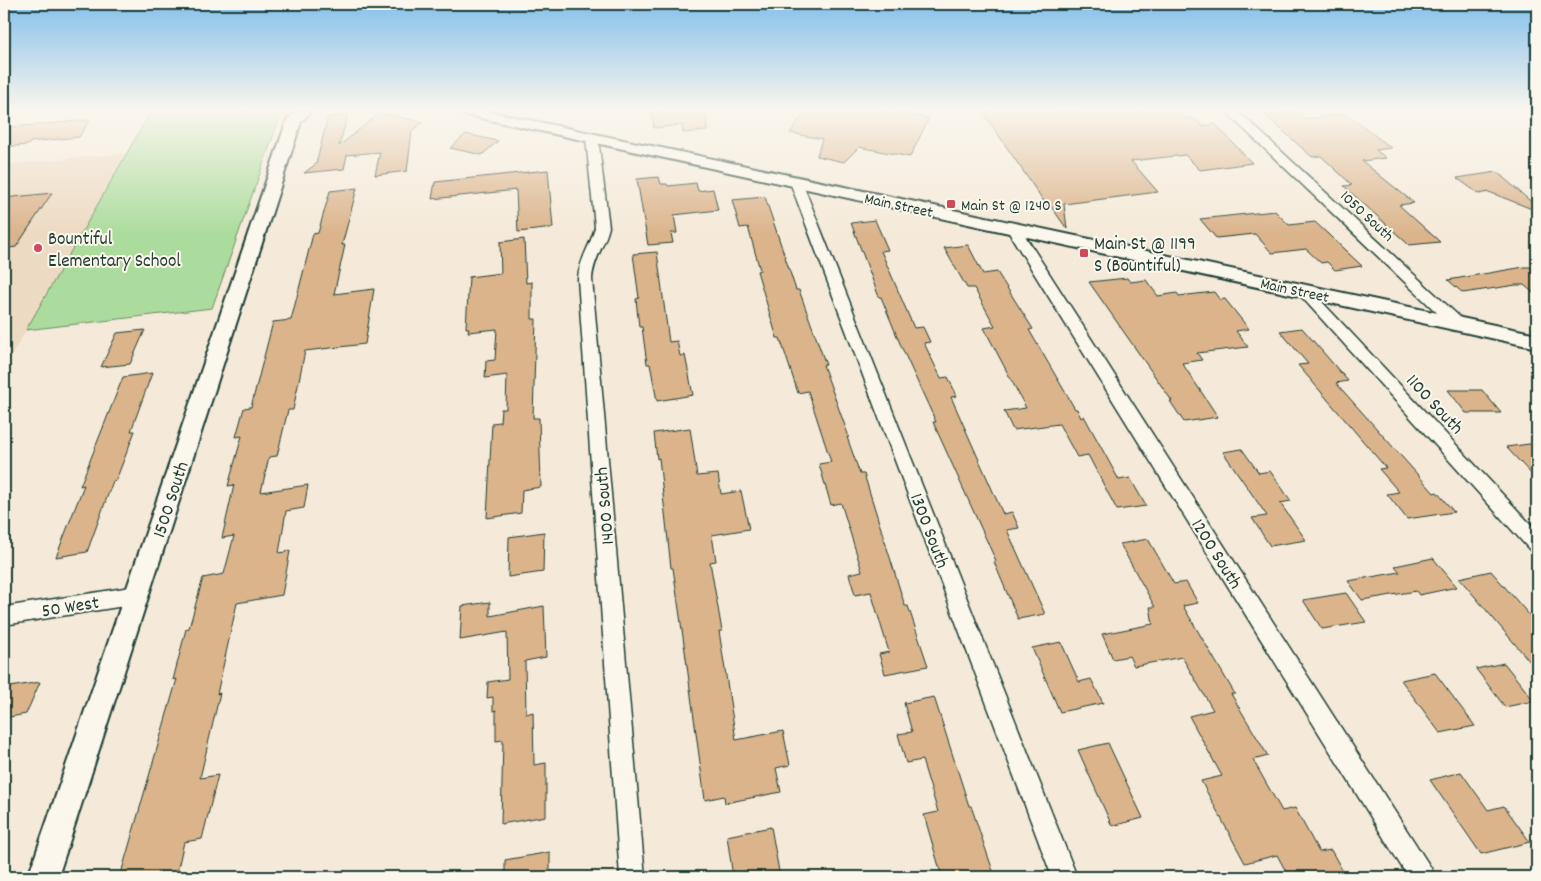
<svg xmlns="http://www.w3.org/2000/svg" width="1541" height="881" viewBox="0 0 1541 881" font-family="Dekko,sans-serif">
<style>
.built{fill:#eddac2}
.green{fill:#acdc9d;stroke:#668c68}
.building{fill:#dbb48c;stroke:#1f3d34}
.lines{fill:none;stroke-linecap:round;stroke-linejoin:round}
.minor-casing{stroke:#1f3d34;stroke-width:3}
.tertiary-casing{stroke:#1f3d34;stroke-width:4}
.minor{fill:#fbf7ec;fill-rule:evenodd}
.tertiary{fill:#fbf7ec;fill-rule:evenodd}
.poi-dot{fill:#d1495b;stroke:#fbf7ec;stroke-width:2}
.labels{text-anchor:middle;stroke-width:4;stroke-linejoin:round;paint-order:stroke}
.far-street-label{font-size:16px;fill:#1f3d34;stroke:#fbf7ec}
.far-poi-label{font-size:16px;fill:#1f3d34;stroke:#fbf7ec;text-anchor:start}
.poi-label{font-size:19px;fill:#1f3d34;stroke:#fbf7ec;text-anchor:start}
.street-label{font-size:19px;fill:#1f3d34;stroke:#fbf7ec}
</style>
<rect width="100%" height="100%" fill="#f5ead9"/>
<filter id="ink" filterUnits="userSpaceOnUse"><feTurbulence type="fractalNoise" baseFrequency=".02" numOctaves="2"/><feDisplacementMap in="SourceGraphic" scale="10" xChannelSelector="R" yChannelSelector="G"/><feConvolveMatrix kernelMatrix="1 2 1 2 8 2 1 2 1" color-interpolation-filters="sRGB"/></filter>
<g filter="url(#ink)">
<polygon class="built" points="126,153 26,330 4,369 4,165"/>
<polygon class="green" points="151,111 282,111 212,308 26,330"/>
<g class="building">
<polygon points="652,111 706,111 707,131 683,133 682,125 654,128"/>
<polygon points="805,111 893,111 929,118 910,157 859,147 844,162 817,156 822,139 790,133"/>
<polygon points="982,111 1179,111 1187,119 1194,118 1203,126 1215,124 1252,163 1200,170 1185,155 1131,161 1158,192 1064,204 1067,229 1050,205 1047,206"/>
<polygon points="1297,111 1305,119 1347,114 1391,148 1376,150 1386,158 1362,161 1414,203 1399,205 1440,242 1409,245 1344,186 1352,185 1321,156 1312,157 1265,115"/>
<polygon points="380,113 423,122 412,131 407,171 375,175 380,152 347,155 344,169 304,173 316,164 328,117 348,115 339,146"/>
<polygon points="90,120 79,137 30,142 28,145 4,147 4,136 11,127"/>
<polygon points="466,134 498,141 482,155 450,148"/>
<polygon points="548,170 553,228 518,232 516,190 432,199 435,182"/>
<polygon points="1497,172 1537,207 1537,211 1489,192 1479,194 1457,178"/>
<polygon points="659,177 661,184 667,184 668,186 696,183 698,191 713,189 718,210 674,215 677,233 671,233 673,243 648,245 637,179"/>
<polygon points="357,188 342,245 345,245 334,294 374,289 365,344 305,351 293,410 288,410 277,456 269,457 261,492 308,485 304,508 286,511 279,553 290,551 282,595 237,603 217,694 220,693 200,778 218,775 202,839 184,842 176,877 120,877 177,679 173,680 186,629 189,628 203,578 224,574 234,536 222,538 234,485 228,486 242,436 236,437 244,408 251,407 273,322 291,320 313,234 318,233 330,191"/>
<polygon points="52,193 16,247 4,249 4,198"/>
<polygon points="765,197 796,290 799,290 826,365 823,365 849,437 847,437 860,474 864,474 905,606 908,606 928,666 885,674 879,654 889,652 871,592 855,595 849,574 862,571 841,503 831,505 819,464 831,462 808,391 798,393 780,338 777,338 757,271 760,270 748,227 740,228 732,200"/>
<polygon points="1275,211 1289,225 1315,222 1362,266 1335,270 1327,262 1321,263 1306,249 1272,253 1255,234 1216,238 1200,219"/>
<polygon points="875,220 888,250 881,251 914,328 923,327 930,342 924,343 941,378 948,377 957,396 951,397 1003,514 1012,512 1019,528 1007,530 1045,614 1018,619 994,562 996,561 933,422 936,422 901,346 881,297 879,297 851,223"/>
<polygon points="524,239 526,283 532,282 532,319 536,319 533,418 539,418 541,487 522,490 521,513 487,518 492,423 500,422 501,409 506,409 507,375 485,378 486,361 495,360 497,329 468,332 469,328 466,328 469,277 501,273 500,242"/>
<polygon points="968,245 983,274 997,272 1033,329 1029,330 1075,409 1077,409 1081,418 1084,416 1119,480 1130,478 1146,506 1117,510 1088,455 1077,457 1059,424 1013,430 1004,411 1026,408 984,328 995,326 974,288 967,288 944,248"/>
<polygon points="657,252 669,342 677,341 680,356 685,355 693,395 657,401 650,364 647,364 642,327 639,327 636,299 639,298 633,254"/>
<polygon points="1524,267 1530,267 1537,273 1537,296 1524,285 1516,285 1463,293 1448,280"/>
<polygon points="1127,278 1130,282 1146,280 1158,296 1177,293 1179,296 1214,292 1220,300 1225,299 1249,329 1236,331 1248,347 1197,353 1202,360 1182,363 1218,417 1184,422 1170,401 1172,401 1089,282"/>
<polygon points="1302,328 1348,381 1336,383 1434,493 1437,492 1454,512 1407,519 1387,494 1399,492 1379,469 1386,468 1298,365 1308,364 1280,331"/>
<polygon points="145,330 130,364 101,367 117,333"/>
<polygon points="152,373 131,431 135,431 116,480 113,481 87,552 56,557 84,485 80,486 123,377"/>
<polygon points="1448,390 1482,390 1501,413 1466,413"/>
<polygon points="690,428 697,476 718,474 721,494 741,491 749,529 712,535 716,561 710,562 722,631 719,631 736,740 783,731 790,765 776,768 781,792 725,803 724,796 705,800 685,651 673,568 671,568 659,458 657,459 654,433"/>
<polygon points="1537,443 1537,480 1506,447"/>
<polygon points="1242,449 1259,473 1270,471 1291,501 1280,503 1306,540 1270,546 1252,518 1267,516 1223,452"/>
<polygon points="544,532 543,572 508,577 509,537"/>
<polygon points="1148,539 1174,584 1186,582 1198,603 1183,606 1235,694 1231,694 1268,756 1253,760 1282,811 1295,808 1319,852 1331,850 1346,877 1289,877 1277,855 1245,863 1201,781 1222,776 1189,716 1213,710 1182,657 1134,666 1129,656 1113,659 1102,634 1153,624 1150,607 1155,607 1120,544"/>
<polygon points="1433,558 1457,587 1419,595 1416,591 1362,600 1348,581 1400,572 1395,566"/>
<polygon points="1491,571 1537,624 1537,670 1459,578"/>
<polygon points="1346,593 1366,622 1322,629 1303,600"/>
<polygon points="490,602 490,616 544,606 546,657 525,661 526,714 533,712 534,765 546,763 546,816 501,824 503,740 496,741 496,710 493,711 493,697 487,698 488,682 508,679 507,632 460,640 462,606"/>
<polygon points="1061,642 1079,682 1091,679 1103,703 1060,712 1032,648"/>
<polygon points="1504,663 1534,701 1505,707 1476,669"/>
<polygon points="1435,673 1475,726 1440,733 1401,680"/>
<polygon points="40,682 26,714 4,718 4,688"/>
<polygon points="934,697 969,806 971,806 995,877 942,877 924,815 938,812 922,760 906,763 898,734 912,732 904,703"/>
<polygon points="1108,743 1143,818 1112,826 1078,750"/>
<polygon points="1461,772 1488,810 1504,806 1530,842 1481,854 1430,780"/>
<polygon points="771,827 780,877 733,877 727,836"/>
<polygon points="550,852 550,877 505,877 505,860"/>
</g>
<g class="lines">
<g class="minor-casing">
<g id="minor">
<polygon points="1225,111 1238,111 1463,320 1466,324 1463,328 1458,329 1453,328"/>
<path d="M592,134L598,138L609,227C605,245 593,260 592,279L645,877H620L578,279C579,260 591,245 595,227L586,138Z"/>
<polygon points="796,178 802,182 1077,877 1052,877 790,182"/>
<polygon points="1013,224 1020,228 1431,868 1434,877 1408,877 1006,228"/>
<polygon points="1304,286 1309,288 1537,531 1537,552 1530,550 1299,294 1297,291 1299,288"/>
<polygon points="137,586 144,589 147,595 144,601 137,604 4,625 4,607"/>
</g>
</g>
<g class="tertiary-casing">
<g id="tertiary">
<polygon points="296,111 311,111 301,122 58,877 28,877 287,120"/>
<polygon points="460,111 487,111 1537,334 1537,348 467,115 462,114"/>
</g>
</g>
<use href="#minor" class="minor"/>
<use href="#tertiary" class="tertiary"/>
</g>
</g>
<linearGradient id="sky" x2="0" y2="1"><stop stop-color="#85c0ec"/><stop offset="0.47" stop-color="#faf6ee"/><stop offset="1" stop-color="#faf6ee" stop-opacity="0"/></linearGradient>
<rect width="1541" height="234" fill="url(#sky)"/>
<g class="poi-dot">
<rect x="946" y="199" width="10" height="10" rx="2.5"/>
<circle cx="38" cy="248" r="5"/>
<rect x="1079" y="248" width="10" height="10" rx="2.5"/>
</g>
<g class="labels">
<g class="far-street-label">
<text transform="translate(899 204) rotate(12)" y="6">Main Street</text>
<text transform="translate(1368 215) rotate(43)" y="6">1050 South</text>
<text transform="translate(1295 289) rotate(12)" y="6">Main Street</text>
</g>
<g class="far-poi-label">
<text x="961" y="210">Main St @ 1240 S</text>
</g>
<g class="poi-label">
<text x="48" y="244">Bountiful<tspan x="48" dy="22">Elementary School</tspan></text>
<text x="1094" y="249">Main St @ 1199<tspan x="1094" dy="22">S (Bountiful)</tspan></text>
</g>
<g class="street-label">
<text transform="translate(1436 403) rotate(47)" y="7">1100 South</text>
<text transform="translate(169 499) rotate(-72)" y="7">1500 South</text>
<text transform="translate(603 506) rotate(-95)" y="7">1400 South</text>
<text transform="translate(931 530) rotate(69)" y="7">1300 South</text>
<text transform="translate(1218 553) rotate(58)" y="7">1200 South</text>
<text transform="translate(70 605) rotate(-9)" y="7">50 West</text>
</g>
</g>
<rect width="1541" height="881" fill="none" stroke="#fbf7ec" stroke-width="20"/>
<rect x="10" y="10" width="1521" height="861" fill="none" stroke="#1f3d34" stroke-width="2" filter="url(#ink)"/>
</svg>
